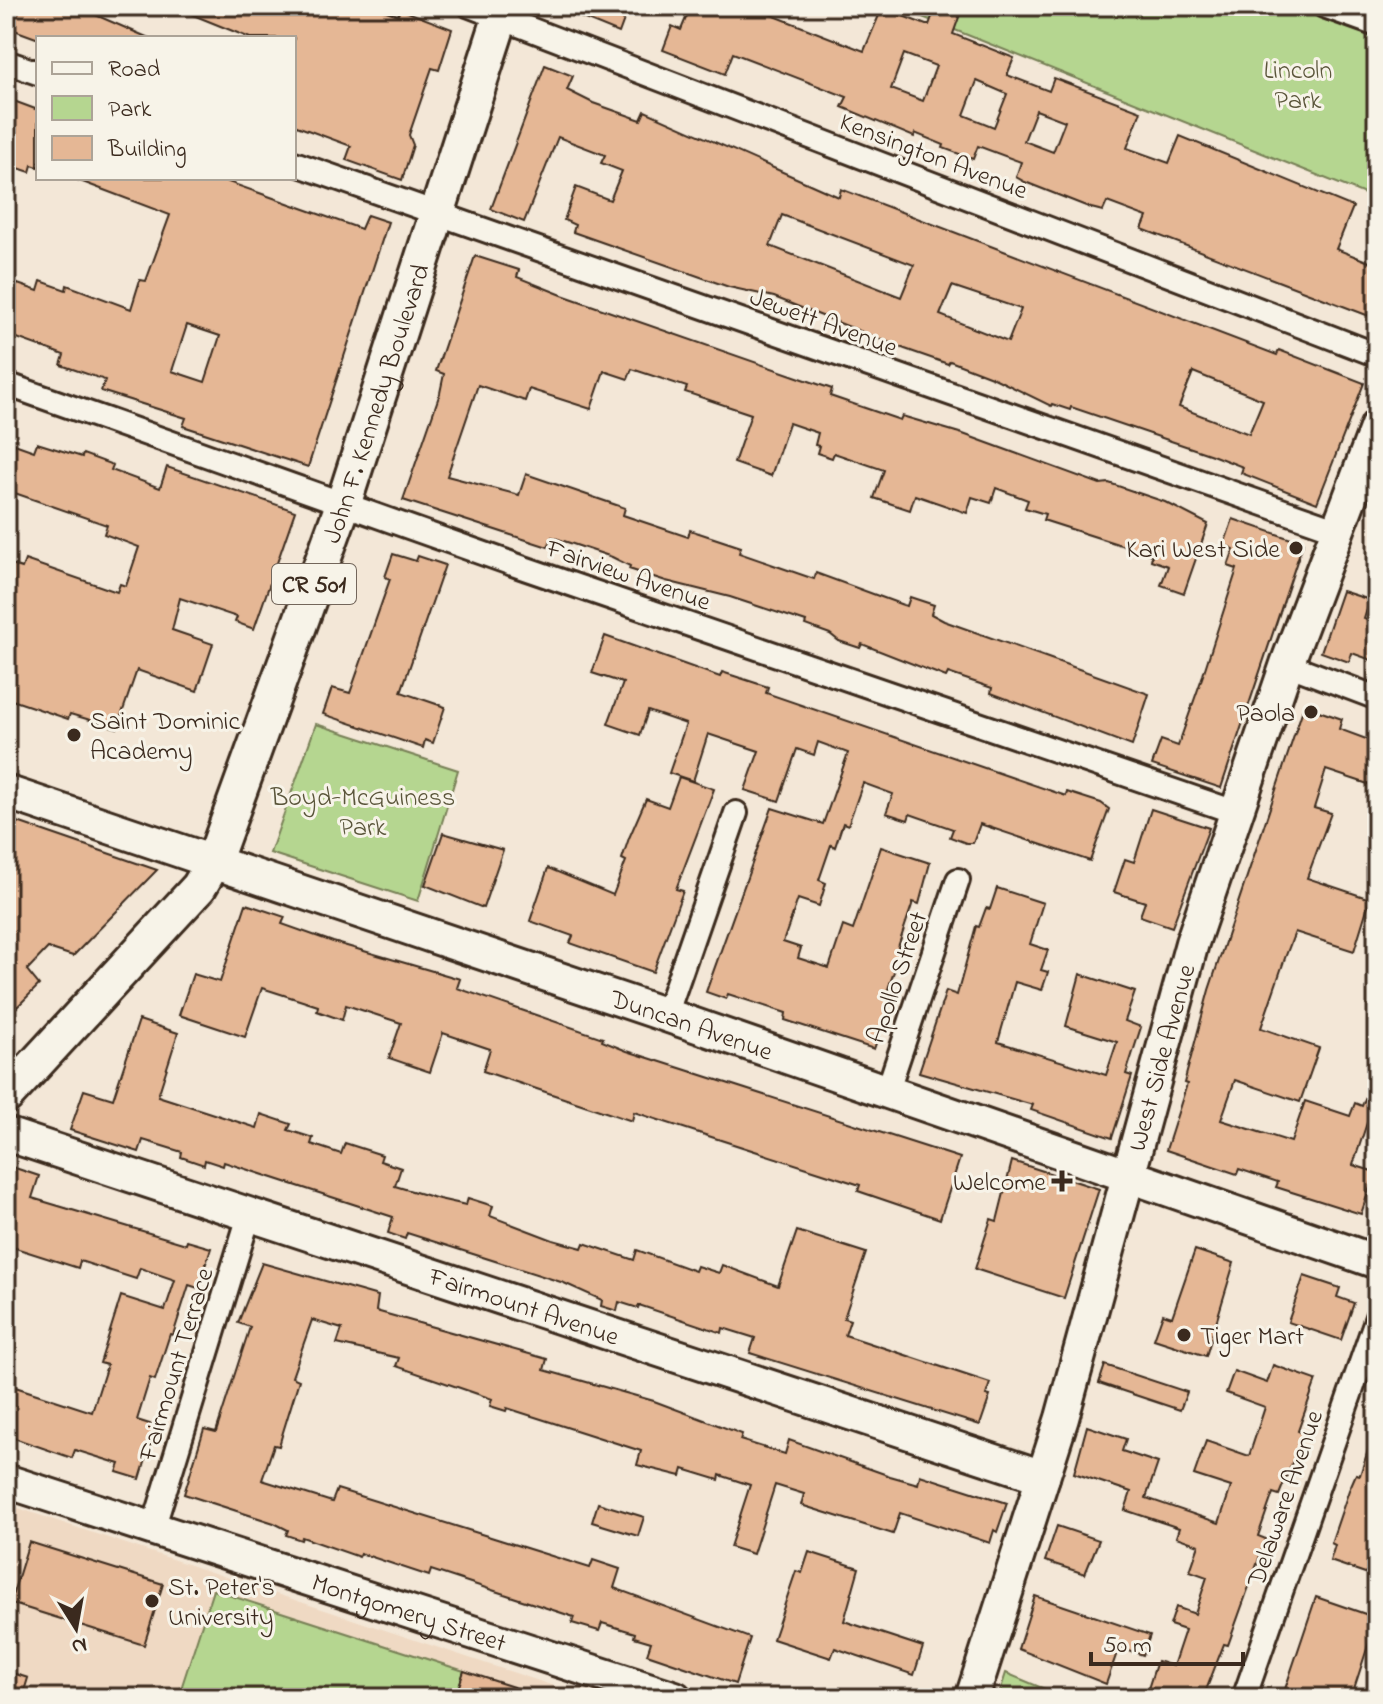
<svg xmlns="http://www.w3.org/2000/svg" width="1383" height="1704" viewBox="0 0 1383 1704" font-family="'Indie Flower',sans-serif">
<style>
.built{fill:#efd9c3}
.green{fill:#b5d690;stroke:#788057;stroke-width:2}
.building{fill:#e5b795;stroke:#3b2a1e;stroke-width:2;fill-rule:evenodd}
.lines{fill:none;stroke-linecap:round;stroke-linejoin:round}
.street-casing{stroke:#3b2a1e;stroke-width:28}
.secondary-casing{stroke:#3b2a1e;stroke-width:38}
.primary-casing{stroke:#3b2a1e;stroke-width:40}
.street{stroke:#f7f3e8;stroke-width:22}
.secondary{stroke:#f7f3e8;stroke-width:32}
.primary{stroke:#f7f3e8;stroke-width:34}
.poi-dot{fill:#3b2a1e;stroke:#f7f3e8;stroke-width:3}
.labels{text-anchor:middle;stroke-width:6;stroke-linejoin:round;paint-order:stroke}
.shield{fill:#f7f3e8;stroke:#73665b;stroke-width:2}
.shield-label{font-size:24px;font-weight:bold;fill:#3b2a1e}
.park-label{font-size:26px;fill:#5a553a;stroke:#f7f3e8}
.street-label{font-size:26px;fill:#3b2a1e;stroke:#f7f3e8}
.poi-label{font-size:26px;fill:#3b2a1e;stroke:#f7f3e8;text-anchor:end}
</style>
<rect width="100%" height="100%" fill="#f3e7d7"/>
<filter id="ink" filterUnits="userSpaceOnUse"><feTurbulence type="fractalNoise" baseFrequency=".0125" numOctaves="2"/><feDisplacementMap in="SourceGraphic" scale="16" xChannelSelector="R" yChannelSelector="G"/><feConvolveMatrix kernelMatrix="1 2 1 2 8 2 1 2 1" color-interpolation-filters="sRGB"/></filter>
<g filter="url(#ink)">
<polygon class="built" points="6,1504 590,1698 6,1698"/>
<g class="green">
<polygon points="895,6 1377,6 1377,199"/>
<polygon points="316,724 458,770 418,901 270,853"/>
<polygon points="213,1590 464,1671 455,1698 178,1698"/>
<polygon points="1006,1673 1066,1698 998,1698"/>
</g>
<g class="building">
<polygon points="6,6 75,6 149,38 36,38 6,27"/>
<polygon points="171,6 371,6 398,15 400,9 452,29 439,70 432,68 409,135 413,145 402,180 346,160 351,146 294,125 294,38 250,38"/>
<polygon points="553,6 629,6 619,33"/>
<path d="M691,6H749L864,51L882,8L926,25H929L936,6H963L953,34L1014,58L1007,75L1049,91L1054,78L1141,111L1127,148L1169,163L1180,136L1353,207L1336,249L1377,265V319L1142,229L1147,217L1107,202L1103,211L1091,208L1025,182L1016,177L1021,162L978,146L973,159L943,148L944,145L915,133L914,137L842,107L847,97L733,53L725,74L663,50L672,26L681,30ZM904,54L936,66L923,101L891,89ZM977,81L1007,94L994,127L964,115ZM1036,110L1065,121L1053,152L1024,141Z"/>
<path d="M545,65L573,76L567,90L593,103L641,120L645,111L839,197L841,189L1277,355L1279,350L1364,383L1317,503L1241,473L1243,467L1212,455L1071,407L1070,410L1052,404L1051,406L994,378L950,361L948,364L905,349L774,297L729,287L573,232L575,225L564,220L576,187L610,200L622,171L601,163L605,155L558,137L524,222L491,209ZM782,215L914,265L901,297L770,246ZM952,286L1021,309L1008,342L940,315ZM1193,372L1263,400L1249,434L1179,407Z"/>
<polygon points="11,100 38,110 38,167 32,165 30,172 6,164 6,112"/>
<path d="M72,178H217L361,229L367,215L388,222L308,467L183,426L186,418L101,391L105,380L61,365L64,355L6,334V280L38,291L41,281L66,290L67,285L131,309L140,280L146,281L170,215ZM187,325L220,336L205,382L172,371Z"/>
<polygon points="475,256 519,270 517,277 562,295 832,389 830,396 900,420 902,416 963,434 1100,484 1109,483 1165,502 1208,524 1184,593 1161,585 1168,566 1151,560 1152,555 1043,520 1045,514 1025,508 1028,500 996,488 991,503 972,497 967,513 915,495 910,510 874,498 884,470 834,453 832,458 817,453 819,446 815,445 818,433 789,423 771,476 734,463 751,414 685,392 687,387 632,369 628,379 604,371 591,409 529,389 525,401 478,385 447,476 519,495 526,474 625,508 623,515 688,537 690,530 741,547 739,553 814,579 816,573 903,605 907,606 910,597 934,605 931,614 944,621 1149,694 1132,746 991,693 992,688 948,673 946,677 862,644 860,648 839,641 830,634 805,625 806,622 730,597 666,581 629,569 630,566 612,557 552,537 548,547 403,500 440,393 444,374 436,371"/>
<polygon points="6,441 34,451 37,443 82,457 83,454 113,465 111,470 160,488 167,467 295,511 254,629 235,622 237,617 180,598 172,630 213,644 197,691 137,670 117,728 70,714 68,719 6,698 6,563 22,568 25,560 117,592 120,584 126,586 139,547 104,534 107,525 6,490"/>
<polygon points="1233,519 1303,543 1221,788 1152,765 1161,740 1178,746 1203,675 1237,569 1228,566 1234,549 1224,545"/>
<polygon points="393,554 416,561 418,556 445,565 401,692 445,707 433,743 425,740 423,748 323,714 332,688 350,693 390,579 385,577"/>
<polygon points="1342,591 1370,600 1364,619 1377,624 1377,662 1352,653 1349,662 1321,652"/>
<polygon points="605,636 720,677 722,672 768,687 766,693 1066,796 1067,792 1101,803 1109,809 1090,861 980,824 973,843 966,843 950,837 953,829 910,814 908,820 886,813 893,794 863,783 848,825 843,823 835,847 831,845 819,880 826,883 819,906 798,899 783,942 801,948 798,958 829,968 843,926 853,930 881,847 930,863 919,904 913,902 898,947 902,948 888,989 894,991 874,1049 785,1020 786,1013 728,994 726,999 706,992 772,808 823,824 848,753 818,742 814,755 797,749 779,801 745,790 759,751 708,734 693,781 669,773 686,724 648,711 640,735 608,724 623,683 592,673"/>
<polygon points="1304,706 1342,719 1339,729 1377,743 1377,787 1326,770 1314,808 1331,813 1307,878 1370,899 1354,951 1295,932 1285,958 1261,1028 1319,1048 1300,1102 1235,1080 1221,1120 1291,1142 1305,1101 1350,1116 1355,1103 1362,1106 1377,1070 1377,1126 1367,1123 1353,1165 1375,1172 1361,1214 1276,1187 1278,1182 1239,1169 1237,1174 1166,1150 1187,1084 1184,1083 1209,990"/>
<polygon points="679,777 714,789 676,889 683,891 653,972 570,943 573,936 530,921 548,868 613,895 626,861 622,859 629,838 646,799 668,807"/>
<polygon points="1151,809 1209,828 1172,927 1140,916 1145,902 1114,892 1125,859 1134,862"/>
<polygon points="6,818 157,870 73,956 48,948 27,970 39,985 17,1007 6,997"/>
<polygon points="443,833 503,850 483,908 425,885"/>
<polygon points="997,888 1043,903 1030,944 1048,950 1041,970 1048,972 1042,990 1015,982 998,1042 1106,1075 1117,1042 1066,1026 1080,974 1135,992 1125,1021 1141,1027 1126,1074 1132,1076 1112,1138 1031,1110 1033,1105 919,1072 946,991 957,995 976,926 979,927 986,908 990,909"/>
<polygon points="246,904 285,917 282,924 333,942 460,979 457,988 603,1038 602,1041 627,1051 960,1158 940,1219 858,1191 860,1185 634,1112 632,1121 483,1071 490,1049 443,1033 430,1072 389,1058 401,1023 346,1005 342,1020 317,1011 318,1006 262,988 245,1037 179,1015 193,974 220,982"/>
<polygon points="139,1020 178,1033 158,1096 257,1128 261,1114 291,1124 288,1130 313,1138 311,1144 341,1154 345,1143 382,1155 380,1161 401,1168 395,1186 439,1199 466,1205 468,1198 493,1206 490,1216 553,1240 582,1248 584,1243 634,1260 637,1250 695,1271 697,1266 719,1273 722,1265 778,1286 797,1231 866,1253 844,1318 850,1320 845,1335 990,1383 986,1395 990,1396 980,1425 750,1353 755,1338 723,1328 722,1333 639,1305 638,1308 619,1302 617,1311 601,1306 602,1300 564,1283 407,1233 405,1239 388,1233 393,1217 224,1162 223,1166 205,1160 204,1165 181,1157 182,1152 143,1140 139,1152 70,1130 84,1090 113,1099"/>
<polygon points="1012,1161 1099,1189 1064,1298 975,1269 991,1219 997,1221"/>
<polygon points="6,1165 39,1176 32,1198 186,1244 187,1241 211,1248 198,1288 189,1285 173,1335 170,1334 155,1380 150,1378 137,1420 156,1426 140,1479 117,1472 120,1464 75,1450 72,1458 8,1436 6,1384 92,1412 107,1365 100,1363 121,1296 165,1310 175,1280 140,1268 136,1279 80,1261 78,1268 6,1245"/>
<polygon points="1195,1250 1234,1263 1206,1356 1154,1339 1163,1314 1172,1317"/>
<polygon points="262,1263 378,1296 376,1311 547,1359 544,1370 654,1401 742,1434 740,1440 785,1454 789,1440 890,1476 918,1484 920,1475 1007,1503 997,1532 994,1530 990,1543 900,1513 893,1534 801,1505 804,1494 775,1485 753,1554 730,1547 750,1485 720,1475 719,1480 683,1469 681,1476 637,1465 641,1451 507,1408 506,1411 490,1406 492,1399 396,1366 399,1358 337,1344 342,1329 312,1320 292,1377 299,1380 283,1432 279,1446 274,1445 262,1480 332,1502 337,1489 590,1568 593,1560 620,1569 614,1588 750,1638 735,1684 647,1654 651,1642 634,1637 635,1633 602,1623 599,1631 572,1623 574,1617 431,1570 429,1576 360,1553 359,1557 302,1537 301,1540 286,1535 288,1530 274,1523 184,1494 204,1429 216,1432 250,1327 238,1323"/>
<polygon points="1304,1276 1340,1288 1337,1297 1354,1303 1341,1340 1288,1322"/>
<polygon points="1105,1365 1187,1392 1180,1410 1099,1383"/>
<polygon points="1273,1365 1316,1380 1298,1431 1303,1433 1296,1453 1279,1495 1273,1493 1258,1536 1266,1539 1228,1645 1224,1644 1203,1698 1145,1698 1157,1661 1173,1666 1185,1630 1170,1625 1176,1607 1195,1614 1207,1577 1190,1571 1199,1545 1176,1537 1179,1528 1125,1510 1131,1492 1074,1473 1087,1426 1126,1439 1122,1451 1158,1463 1146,1498 1219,1523 1231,1487 1194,1475 1206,1441 1249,1456 1265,1407 1226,1393 1234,1371 1267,1383"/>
<polygon points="1374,1432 1377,1433 1377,1577 1330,1561 1335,1545 1331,1543 1349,1490 1356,1474 1360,1475"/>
<polygon points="598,1503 644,1517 638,1536 592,1522"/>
<polygon points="1057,1526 1099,1540 1085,1574 1045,1561"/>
<polygon points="29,1542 163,1584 144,1645 10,1603"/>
<polygon points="809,1552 859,1568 844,1621 923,1647 914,1675 835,1648 831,1658 773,1639 796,1571 802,1573"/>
<polygon points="1035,1596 1150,1635 1143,1655 1119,1647 1106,1684 1018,1649"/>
<polygon points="1316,1597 1377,1618 1351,1698 1282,1698"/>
<polygon points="6,1671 28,1678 22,1698 6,1698"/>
<polygon points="464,1671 538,1695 537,1698 455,1698"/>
</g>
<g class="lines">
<g class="street-casing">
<g id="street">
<polyline points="470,6 1377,355"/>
<polyline points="1324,6 1377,25"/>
<polyline points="6,62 38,73"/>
<polyline points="294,163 1335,529"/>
<polyline points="6,384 524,568 1235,812"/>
<polyline points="1287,664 1377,698"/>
<polyline points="666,1015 736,813"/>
<polyline points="887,1092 958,880"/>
<polyline points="153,1529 249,1216"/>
<polyline points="1244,1698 1377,1317"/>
</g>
</g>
<g class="secondary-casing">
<g id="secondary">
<path id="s1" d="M6,792L666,1015L1377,1262"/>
<path id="s2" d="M6,1134L1043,1477"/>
<path id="s3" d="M6,1481L675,1698"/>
<path id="s4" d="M972,1698L1062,1418L1192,943L1287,664L1377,426"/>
</g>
</g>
<g class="primary-casing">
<g id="primary">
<path id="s5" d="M6,1096L199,887L213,863L344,502L504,6"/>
</g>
</g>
<use href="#street" class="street"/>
<use href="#secondary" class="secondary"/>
<use href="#primary" class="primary"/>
</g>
</g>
<g class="poi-dot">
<circle cx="1296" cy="548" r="8"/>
<circle cx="1311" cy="712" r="8"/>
<circle cx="74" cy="735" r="8"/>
<path d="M1058 1169h8v8h8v8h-8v8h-8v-8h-8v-8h8z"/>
<circle cx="1184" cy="1335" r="8"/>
<circle cx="152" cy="1601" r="8"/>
</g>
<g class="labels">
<rect class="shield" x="272" y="564" width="84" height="40" rx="6"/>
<g class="shield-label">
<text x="314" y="592">CR 501</text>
</g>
<g class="park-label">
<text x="1298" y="78">Lincoln<tspan x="1298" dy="30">Park</tspan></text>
<text x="363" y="805">Boyd-McGuiness<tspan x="363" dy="30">Park</tspan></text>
</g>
<g class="street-label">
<text transform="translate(934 155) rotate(21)" y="9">Kensington Avenue</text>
<text transform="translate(824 321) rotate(20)" y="9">Jewett Avenue</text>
<text dy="9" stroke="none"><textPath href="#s5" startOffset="800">John F. Kennedy Boulevard</textPath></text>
<text transform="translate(629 574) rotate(19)" y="9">Fairview Avenue</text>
<text transform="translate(896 977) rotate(-71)" y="9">Apollo Street</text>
<text dy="9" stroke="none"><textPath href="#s1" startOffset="724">Duncan Avenue</textPath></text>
<text dy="9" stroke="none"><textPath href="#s4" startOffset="668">West Side Avenue</textPath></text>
<text dy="9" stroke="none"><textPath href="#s2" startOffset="546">Fairmount Avenue</textPath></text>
<text transform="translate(175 1364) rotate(-73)" y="9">Fairmount Terrace</text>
<text transform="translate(1284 1498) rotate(-71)" y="9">Delaware Avenue</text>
<text dy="9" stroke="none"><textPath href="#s3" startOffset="424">Montgomery Street</textPath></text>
</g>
<g class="poi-label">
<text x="1280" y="557">Kari West Side</text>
<text x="1295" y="721">Paola</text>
<text x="90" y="729" text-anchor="start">Saint Dominic<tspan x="90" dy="30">Academy</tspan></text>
<text x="1046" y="1190">Welcome</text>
<text x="1200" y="1344" text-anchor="start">Tiger Mart</text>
<text x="168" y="1595" text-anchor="start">St. Peter's<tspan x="168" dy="30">University</tspan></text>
</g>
</g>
<rect width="1383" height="1704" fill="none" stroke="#f7f3e8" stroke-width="32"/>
<rect x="16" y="16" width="1351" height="1672" fill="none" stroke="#3b2a1e" stroke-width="3" filter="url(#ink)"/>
<rect x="36" y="36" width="260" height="144" fill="#f7f3e8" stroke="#aca397" stroke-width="2"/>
<rect x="52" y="62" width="40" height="12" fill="#f7f3e8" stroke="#aca397" stroke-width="2"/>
<text x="108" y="76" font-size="24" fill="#3b2a1e">Road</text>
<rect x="52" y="96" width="40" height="24" fill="#b5d690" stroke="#aca397" stroke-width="2"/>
<text x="108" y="116" font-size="24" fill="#3b2a1e">Park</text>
<rect x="52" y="136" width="40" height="24" fill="#e5b795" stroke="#aca397" stroke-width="2"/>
<text x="108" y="156" font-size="24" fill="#3b2a1e">Building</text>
<g transform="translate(76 1628) rotate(169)" stroke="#f7f3e8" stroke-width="6" paint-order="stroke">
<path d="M0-6L14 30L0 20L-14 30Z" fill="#3b2a1e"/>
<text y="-12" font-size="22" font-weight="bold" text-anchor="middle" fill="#3b2a1e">N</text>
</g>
<path d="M1091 1652v12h152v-12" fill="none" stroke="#3b2a1e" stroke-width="4"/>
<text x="1103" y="1652" font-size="24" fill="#3b2a1e" stroke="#f7f3e8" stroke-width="6" paint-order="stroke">50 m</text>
</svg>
